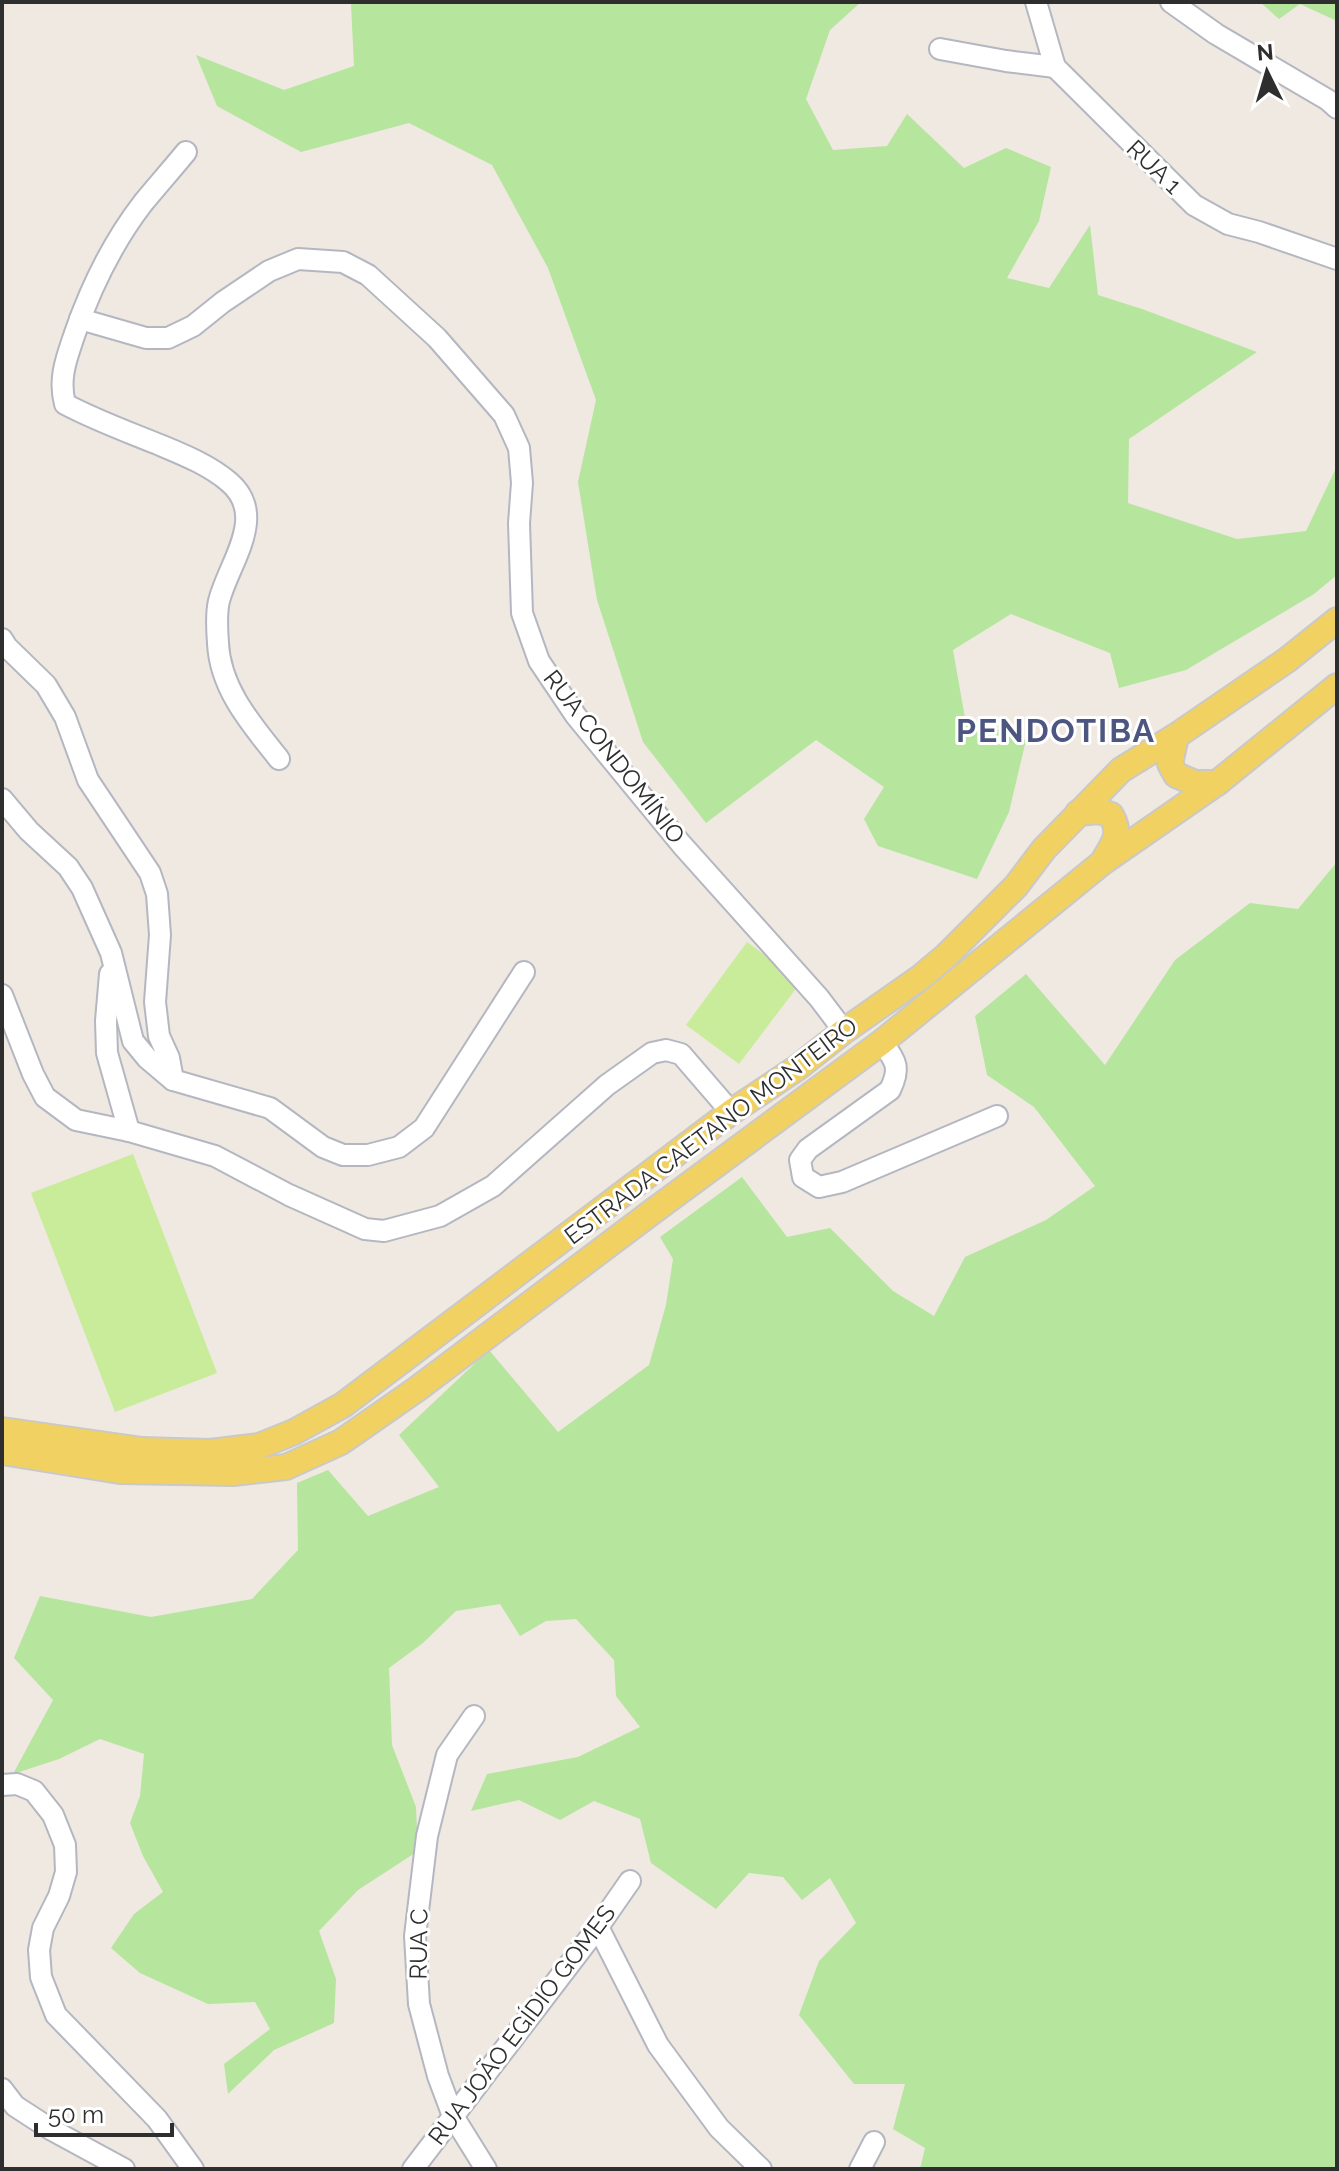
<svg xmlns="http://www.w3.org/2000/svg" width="1339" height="2171" viewBox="0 0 1339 2171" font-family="Raleway,sans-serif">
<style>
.green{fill:#b6e59e}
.pitch{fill:#c9ec9a}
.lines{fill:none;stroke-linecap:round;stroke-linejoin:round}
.minor-casing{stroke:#b4b7c1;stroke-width:24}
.major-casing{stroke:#c9c9c9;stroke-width:28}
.minor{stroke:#fff;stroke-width:20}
.major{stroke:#f2d163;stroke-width:24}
.labels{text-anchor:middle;stroke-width:6;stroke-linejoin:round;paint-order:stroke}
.street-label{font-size:24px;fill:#2e2e2e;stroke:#fff}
.district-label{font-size:32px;font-weight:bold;letter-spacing:2px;fill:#4d5680;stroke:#fff}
</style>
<rect width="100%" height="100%" fill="#efe9e1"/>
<g class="green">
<polygon points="346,2 861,2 830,30 806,99 833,150 887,146 907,114 964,168 1006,148 1051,167 1039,221 1007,278 1049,288 1090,225 1098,295 1142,309 1257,352 1129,439 1128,503 1237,539 1306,531 1337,466 1337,575 1314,594 1186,670 1119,688 1110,653 1011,614 953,650 965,718 1026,740 1009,812 977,879 878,846 864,819 884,787 816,740 706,823 643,742 597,600 578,482 596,400 548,268 492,165 409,123 301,152 217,106 196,55 284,90 354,66 351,4"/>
<polygon points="1260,2 1337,2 1337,21 1300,4 1279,19"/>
<polygon points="1337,862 1337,2169 920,2169 925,2148 893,2129 905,2084 854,2084 799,2015 819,1961 856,1923 830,1878 802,1900 783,1877 749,1873 716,1909 651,1863 640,1819 594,1801 560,1820 519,1800 471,1811 487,1774 578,1757 640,1727 616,1696 614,1660 576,1619 546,1621 520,1636 500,1604 456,1611 423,1643 389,1668 392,1745 416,1807 418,1851 358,1890 319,1931 336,1979 334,2023 274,2050 228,2094 224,2064 270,2029 255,2002 208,2004 140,1973 111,1948 134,1914 163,1892 143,1856 130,1823 140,1796 144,1754 100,1739 59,1759 13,1774 53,1700 14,1658 40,1596 151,1617 252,1599 298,1550 297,1483 328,1470 368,1516 439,1487 399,1435 489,1350 558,1432 649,1365 666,1305 673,1259 660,1237 742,1177 787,1237 830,1228 893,1291 934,1316 965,1257 1046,1220 1095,1186 1034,1107 987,1075 975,1016 1026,974 1105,1065 1175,960 1250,903 1298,909"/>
</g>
<g class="pitch">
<polygon points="747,942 801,982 739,1064 686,1025"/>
<polygon points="133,1154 217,1373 115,1412 31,1193"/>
</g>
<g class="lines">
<g class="minor-casing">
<g id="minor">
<polyline points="1036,2 1055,67 1194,205 1228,224 1259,232 1337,259"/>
<polyline points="1171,2 1216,34 1328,100 1337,108"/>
<polyline points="940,49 1006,61 1055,67"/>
<path d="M186,152C172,169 157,186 143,203C113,242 91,287 75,333C67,357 58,378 65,404C95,420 128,432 160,445C184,455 209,465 229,482C269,516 228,564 219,601C216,613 217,630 218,643C220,689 252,725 279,759"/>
<polyline points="80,319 146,338 168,338 193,326 223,302 269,271 298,259 343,262 368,275 437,338 504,415 519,448 522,483 519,523 522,613 539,661 576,716 682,845 819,998 844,1031"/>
<polyline points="2,639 7,647 46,685 65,717 88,780 150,873 157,894 160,935 155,1002 159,1036 169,1058 173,1080"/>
<polyline points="2,799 29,831 68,867 82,888 111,953 133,1041 147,1058 173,1080 270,1108 323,1147 343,1155 368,1155 399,1147 424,1128 524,972"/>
<polyline points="110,974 106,1021 107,1053 129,1131"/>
<polyline points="2,995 33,1074 45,1097 76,1120 129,1131 215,1156 289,1195 365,1229 384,1231 440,1216 493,1186 607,1085 652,1053 666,1050 681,1054 731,1112"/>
<path d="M882,1042C896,1062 901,1067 890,1090L808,1149L800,1160L803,1177L819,1187L842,1182L997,1116"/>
<polyline points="474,1716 447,1755 427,1836 415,1936 419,2004 438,2076 453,2116 486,2169"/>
<polyline points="2,1785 17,1784 34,1791 53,1815 65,1845 66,1872 59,1896 43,1928 39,1950 41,1977 56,2015 157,2119 193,2169"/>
<polyline points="598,1927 658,2045 719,2128 761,2169"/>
<polyline points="2,2089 15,2106 52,2130 124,2169"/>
<polyline points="413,2169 598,1927 630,1881"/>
<polyline points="860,2169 874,2142"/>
</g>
</g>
<g class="major-casing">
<g id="major">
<polyline points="1176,736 1170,764 1176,775 1195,783 1217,783"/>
<path d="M1078,813L1099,811L1111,815C1122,834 1114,842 1104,860"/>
<polyline points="2,1430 142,1450 210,1452 259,1446 294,1432 343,1405 731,1112 797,1068 844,1031 921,977 946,956 1016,886 1044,849 1121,770 1176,736 1287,660 1337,620"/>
<polyline points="2,1452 120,1471 233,1473 286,1467 341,1442 417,1389 652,1212 882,1042 1103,862 1217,783 1337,686"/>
</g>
</g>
<use href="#minor" class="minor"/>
<use href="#major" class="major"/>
</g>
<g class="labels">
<g class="street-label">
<text transform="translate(1154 167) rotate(44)" y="8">RUA 1</text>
<text transform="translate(614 757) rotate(52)" y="8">RUA CONDOMÍNIO</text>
<text transform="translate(711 1131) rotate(-37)" y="8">ESTRADA CAETANO MONTEIRO</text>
<text transform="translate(419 1944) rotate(-89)" y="8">RUA C</text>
<text transform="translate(522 2025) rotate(-53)" y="8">RUA JOÃO EGÍDIO GOMES</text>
</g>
<g class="district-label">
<text x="1056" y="742">PENDOTIBA</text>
</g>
</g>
<rect width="1339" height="2171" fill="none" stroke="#2e2e2e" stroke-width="8"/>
<g transform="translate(1267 72) rotate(355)" stroke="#ffffff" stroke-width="6" paint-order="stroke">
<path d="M0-6L14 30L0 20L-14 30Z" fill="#2e2e2e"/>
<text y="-12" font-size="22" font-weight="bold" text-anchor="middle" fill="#2e2e2e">N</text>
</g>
<path d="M36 2123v12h136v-12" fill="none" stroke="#2e2e2e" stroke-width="4"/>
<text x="48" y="2123" font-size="24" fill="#2e2e2e" stroke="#ffffff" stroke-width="6" paint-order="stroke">50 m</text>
</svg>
